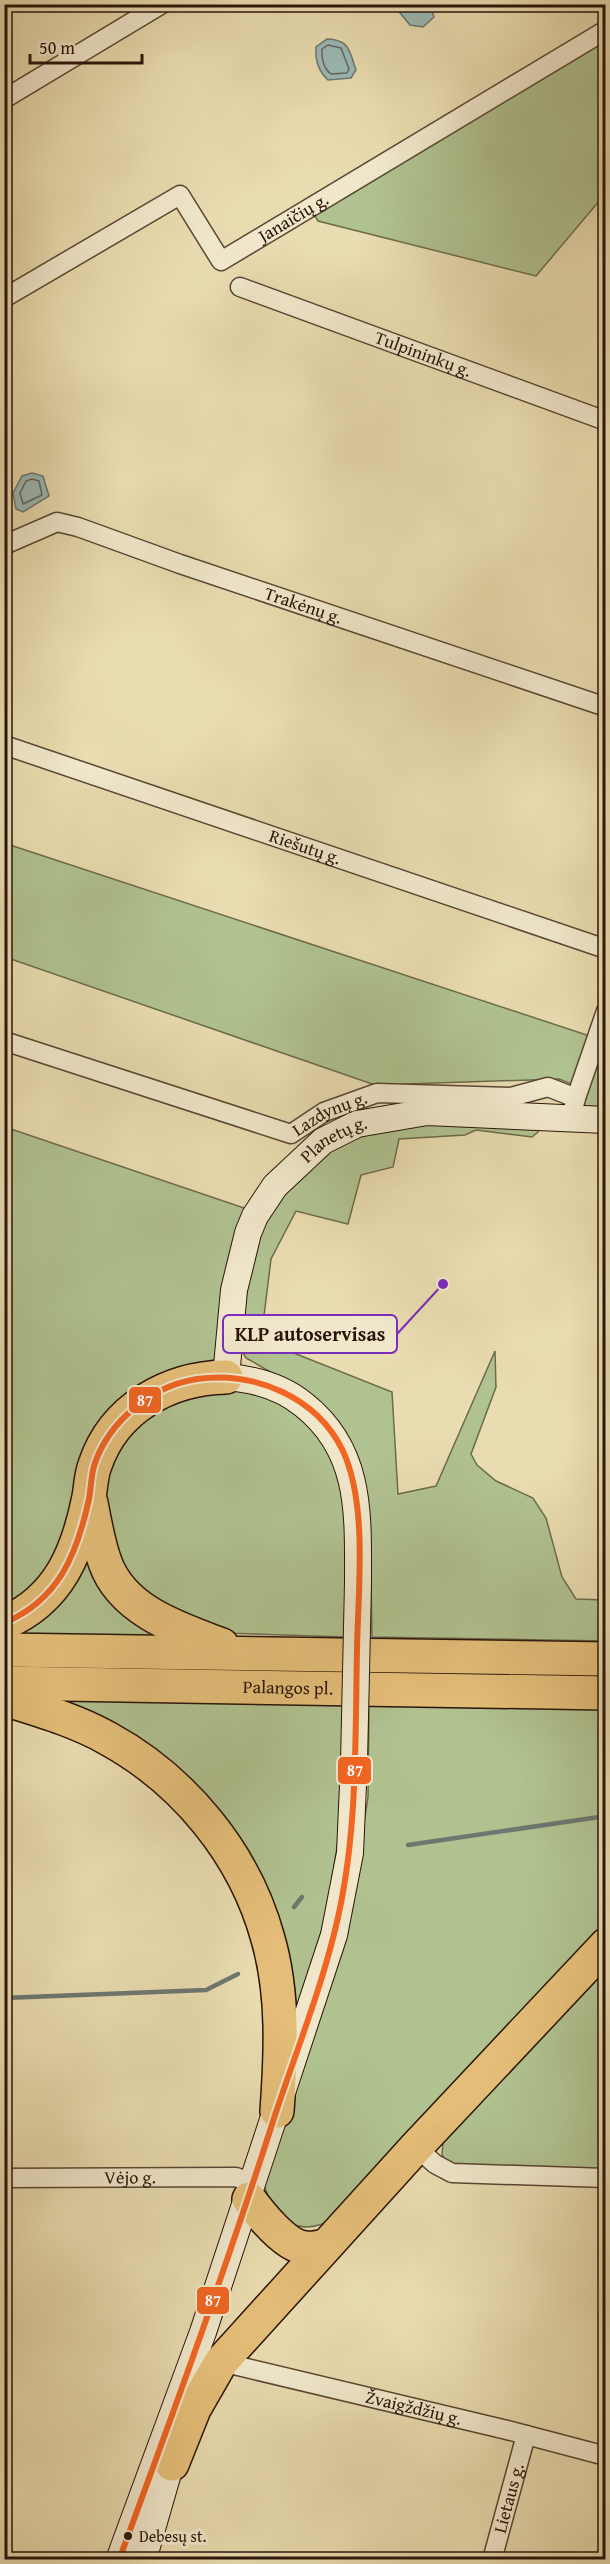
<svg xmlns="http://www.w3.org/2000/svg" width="610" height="2564" viewBox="0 0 610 2564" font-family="'Gentium Book Plus',serif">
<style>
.green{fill:#b0c290;stroke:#6c6b4c;stroke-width:1.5}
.water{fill:#9ab9b5;stroke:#6d7770;stroke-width:1.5}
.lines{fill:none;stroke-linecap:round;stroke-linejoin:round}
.shore{stroke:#62665e;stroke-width:1.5}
.stream{stroke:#6d7770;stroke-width:4.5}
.street-casing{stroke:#594632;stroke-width:21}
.secondary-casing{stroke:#291408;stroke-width:28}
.highway-casing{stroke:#291408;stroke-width:36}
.street{stroke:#f1e8cc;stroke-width:18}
.secondary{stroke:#f1e8cc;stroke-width:26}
.highway{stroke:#e4be78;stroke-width:33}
.secondary-bridge-casing{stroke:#291408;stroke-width:28;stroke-linecap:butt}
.secondary-bridge{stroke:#f1e8cc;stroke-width:26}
.bus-1-casing{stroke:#f1e8cc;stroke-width:10}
.bus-1{stroke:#f26522;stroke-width:6}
.bus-dot{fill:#291408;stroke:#f1e8cc;stroke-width:2}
.labels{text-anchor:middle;stroke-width:6;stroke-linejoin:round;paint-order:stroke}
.bus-label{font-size:16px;fill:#291408;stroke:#f1e8cc;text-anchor:start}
.street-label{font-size:18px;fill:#291408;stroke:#f1e8cc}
.leader{fill:none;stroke:#7b2cbf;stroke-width:2}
.callout-dot{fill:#7b2cbf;stroke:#f1e8cc;stroke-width:2}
.callout{fill:#f1e8cc;stroke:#7b2cbf;stroke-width:2}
.callout-label{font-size:20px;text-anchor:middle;font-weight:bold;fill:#291408}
.line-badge{stroke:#f1e8cc;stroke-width:2}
.badge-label{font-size:16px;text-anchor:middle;font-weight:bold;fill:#fff}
</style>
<rect width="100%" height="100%" fill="#e9dcb0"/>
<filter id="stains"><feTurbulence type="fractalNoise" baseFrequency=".00333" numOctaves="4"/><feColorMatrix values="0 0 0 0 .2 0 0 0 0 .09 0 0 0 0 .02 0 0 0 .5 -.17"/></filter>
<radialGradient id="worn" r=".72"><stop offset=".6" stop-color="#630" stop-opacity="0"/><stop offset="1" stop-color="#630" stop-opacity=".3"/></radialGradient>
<g class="green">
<polygon points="605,38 605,194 536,276 318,221 314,214"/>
<polygon points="4,843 605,1041 605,1114 588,1111 572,1084 559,1079 375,1085 5,957"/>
<polygon points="432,1122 537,1128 538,1132 532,1137 476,1130 465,1135 399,1139 393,1167 361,1175 348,1224 296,1211 271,1259 261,1340 392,1392 398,1494 436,1486 495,1351 496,1387 471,1454 477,1465 496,1481 533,1498 546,1518 562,1577 576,1599 605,1600 605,1641 372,1637 370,1524 346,1435 313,1396 246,1358 239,1346 250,1249 279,1194 329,1149 379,1130"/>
<polygon points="5,1127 247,1209 220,1353 213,1361 149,1386 63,1563 5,1617"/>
<polygon points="196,1389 262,1391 320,1431 343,1483 347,1531 344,1637 223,1633 134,1591 100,1521 105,1472 121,1440 151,1408"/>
<polygon points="87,1535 180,1637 5,1638"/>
<polygon points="37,1698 344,1705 342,1814 327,1912 290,2040 225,1828"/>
<path d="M369,1704L605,1709V1929L338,2217C300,2238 276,2225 264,2184L355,1882L368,1797Z"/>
<polygon points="605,1969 605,2172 449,2164 442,2155 443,2143"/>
</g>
<g class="water">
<polygon points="400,5 430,5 434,17 423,27 410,25 400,13"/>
<path d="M327,39C350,40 349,50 356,70L351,78L328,80C318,71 315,60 316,47Z"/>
<polygon points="32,473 43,476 49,496 23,512 16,509 13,493 22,476"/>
</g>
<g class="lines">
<g class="shore">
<path d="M328,45L341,48L349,69L347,73L331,74C324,69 321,58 322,49Z"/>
<polygon points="32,479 39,481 42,495 23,504 20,493 26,481"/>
</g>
<g class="stream">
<polyline points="408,1845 606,1816"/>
<polyline points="294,1907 302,1897"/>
<polyline points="4,1998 206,1990 238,1974"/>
</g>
<g class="street-casing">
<g id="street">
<polyline points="4,99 162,4"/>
<path id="s1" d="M240,287L606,421"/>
<path id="s2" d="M4,298L180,195L221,261L606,30"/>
<path id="s3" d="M4,545L57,522L78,527L180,564L606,707"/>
<path id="s4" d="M4,745L606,949"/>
<path id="s5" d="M4,1041L291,1134L324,1112L377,1093L511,1097L548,1087L576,1098L571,1118"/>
<polyline points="576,1098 606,1011"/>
<polyline points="416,2147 435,2164 452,2173 606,2178"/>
<path id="s6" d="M4,2178L236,2177L254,2184"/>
<path id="s7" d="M221,2362L507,2430L606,2456"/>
<path id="s8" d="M492,2560L526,2435"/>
</g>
</g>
<g class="secondary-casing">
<g id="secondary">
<path id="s9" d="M358,1583C358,1515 362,1451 304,1405C282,1387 254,1379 226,1377L234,1290L248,1233L255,1216L275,1186L323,1141L357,1124L427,1112L606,1120"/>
<polyline points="119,2560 203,2332 334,1935 350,1853 354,1762"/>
<polyline points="143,2560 175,2449"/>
</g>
</g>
<g class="highway-casing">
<g id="highway">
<path d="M91,1503C95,1523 98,1543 105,1562C122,1611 179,1629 222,1645"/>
<path d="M4,1623C59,1600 78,1552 89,1497C91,1486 91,1475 95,1465C114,1408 169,1378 226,1377"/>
<polyline points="4,1650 606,1659"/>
<path id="s10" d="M4,1683L606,1693"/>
<path d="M4,1699C39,1710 75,1720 107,1738C184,1780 245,1854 268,1939C284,1994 281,2055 277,2111"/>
<path d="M249,2199C260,2214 286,2247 306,2248C312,2249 320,2247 325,2246"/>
<polyline points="172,2464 194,2409 221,2362 416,2147 606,1945"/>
</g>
</g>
<use href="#street" class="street"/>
<use href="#secondary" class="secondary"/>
<use href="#highway" class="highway"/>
<g class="secondary-bridge-casing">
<polyline id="secondary-bridge" points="354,1762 358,1583"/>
</g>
<use href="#secondary-bridge" class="secondary-bridge"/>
<g class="bus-1-casing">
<path id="bus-1" d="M4,1623C59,1600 77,1554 89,1499C91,1488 91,1477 94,1466C108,1422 151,1386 197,1379C255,1371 317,1397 343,1451C368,1506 358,1589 357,1649C355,1743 358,1838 335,1930C320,1992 296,2052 276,2112C228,2263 174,2411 119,2560"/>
</g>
<use href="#bus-1" class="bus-1"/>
</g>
<circle class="bus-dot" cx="128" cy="2536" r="5"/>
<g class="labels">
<g class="bus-label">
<text x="139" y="2542">Debesų st.</text>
</g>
<g class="street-label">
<text dy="6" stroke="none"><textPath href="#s2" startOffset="366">Janaičių g.</textPath></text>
<text dy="6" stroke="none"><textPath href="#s1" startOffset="195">Tulpininkų g.</textPath></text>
<text dy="6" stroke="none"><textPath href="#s3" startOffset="318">Trakėnų g.</textPath></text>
<text dy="6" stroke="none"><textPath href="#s4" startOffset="318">Riešutų g.</textPath></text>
<text dy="6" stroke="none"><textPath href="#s5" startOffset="346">Lazdynų g.</textPath></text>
<text dy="6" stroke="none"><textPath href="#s9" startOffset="555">Planetų g.</textPath></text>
<text dy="6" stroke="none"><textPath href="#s10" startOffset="284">Palangos pl.</textPath></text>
<text dy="6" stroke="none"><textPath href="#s6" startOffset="126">Vėjo g.</textPath></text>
<text dy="6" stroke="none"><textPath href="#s7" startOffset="198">Žvaigždžių g.</textPath></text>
<text dy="6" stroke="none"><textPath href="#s8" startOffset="64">Lietaus g.</textPath></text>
</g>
</g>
<path class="leader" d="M443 1284L397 1334"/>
<circle class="callout-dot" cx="443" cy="1284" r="6"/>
<rect class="callout" x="223" y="1315" width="174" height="38" rx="6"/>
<g class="callout-label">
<text x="310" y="1341">KLP autoservisas</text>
</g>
<g class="line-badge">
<rect x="128" y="1386" width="34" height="28" rx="6" fill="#f26522"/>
<rect x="337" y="1756" width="35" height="29" rx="6" fill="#f26522"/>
<rect x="196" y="2286" width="34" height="29" rx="6" fill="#f26522"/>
</g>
<g class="badge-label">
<text x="145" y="1406">87</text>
<text x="355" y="1776">87</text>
<text x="213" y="2306">87</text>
</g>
<rect width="610" height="2564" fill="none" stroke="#e9dcb0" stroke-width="24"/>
<rect x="6" y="6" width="598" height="2552" fill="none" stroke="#291408" stroke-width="3"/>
<rect x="12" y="12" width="586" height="2540" fill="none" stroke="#291408" stroke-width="1.5"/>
<path d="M30 54v9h112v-9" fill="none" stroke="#291408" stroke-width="3"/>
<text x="39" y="54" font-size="18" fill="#291408" stroke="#f1e8cc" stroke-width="4.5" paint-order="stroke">50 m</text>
<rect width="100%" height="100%" filter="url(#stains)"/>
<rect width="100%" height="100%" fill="url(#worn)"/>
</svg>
